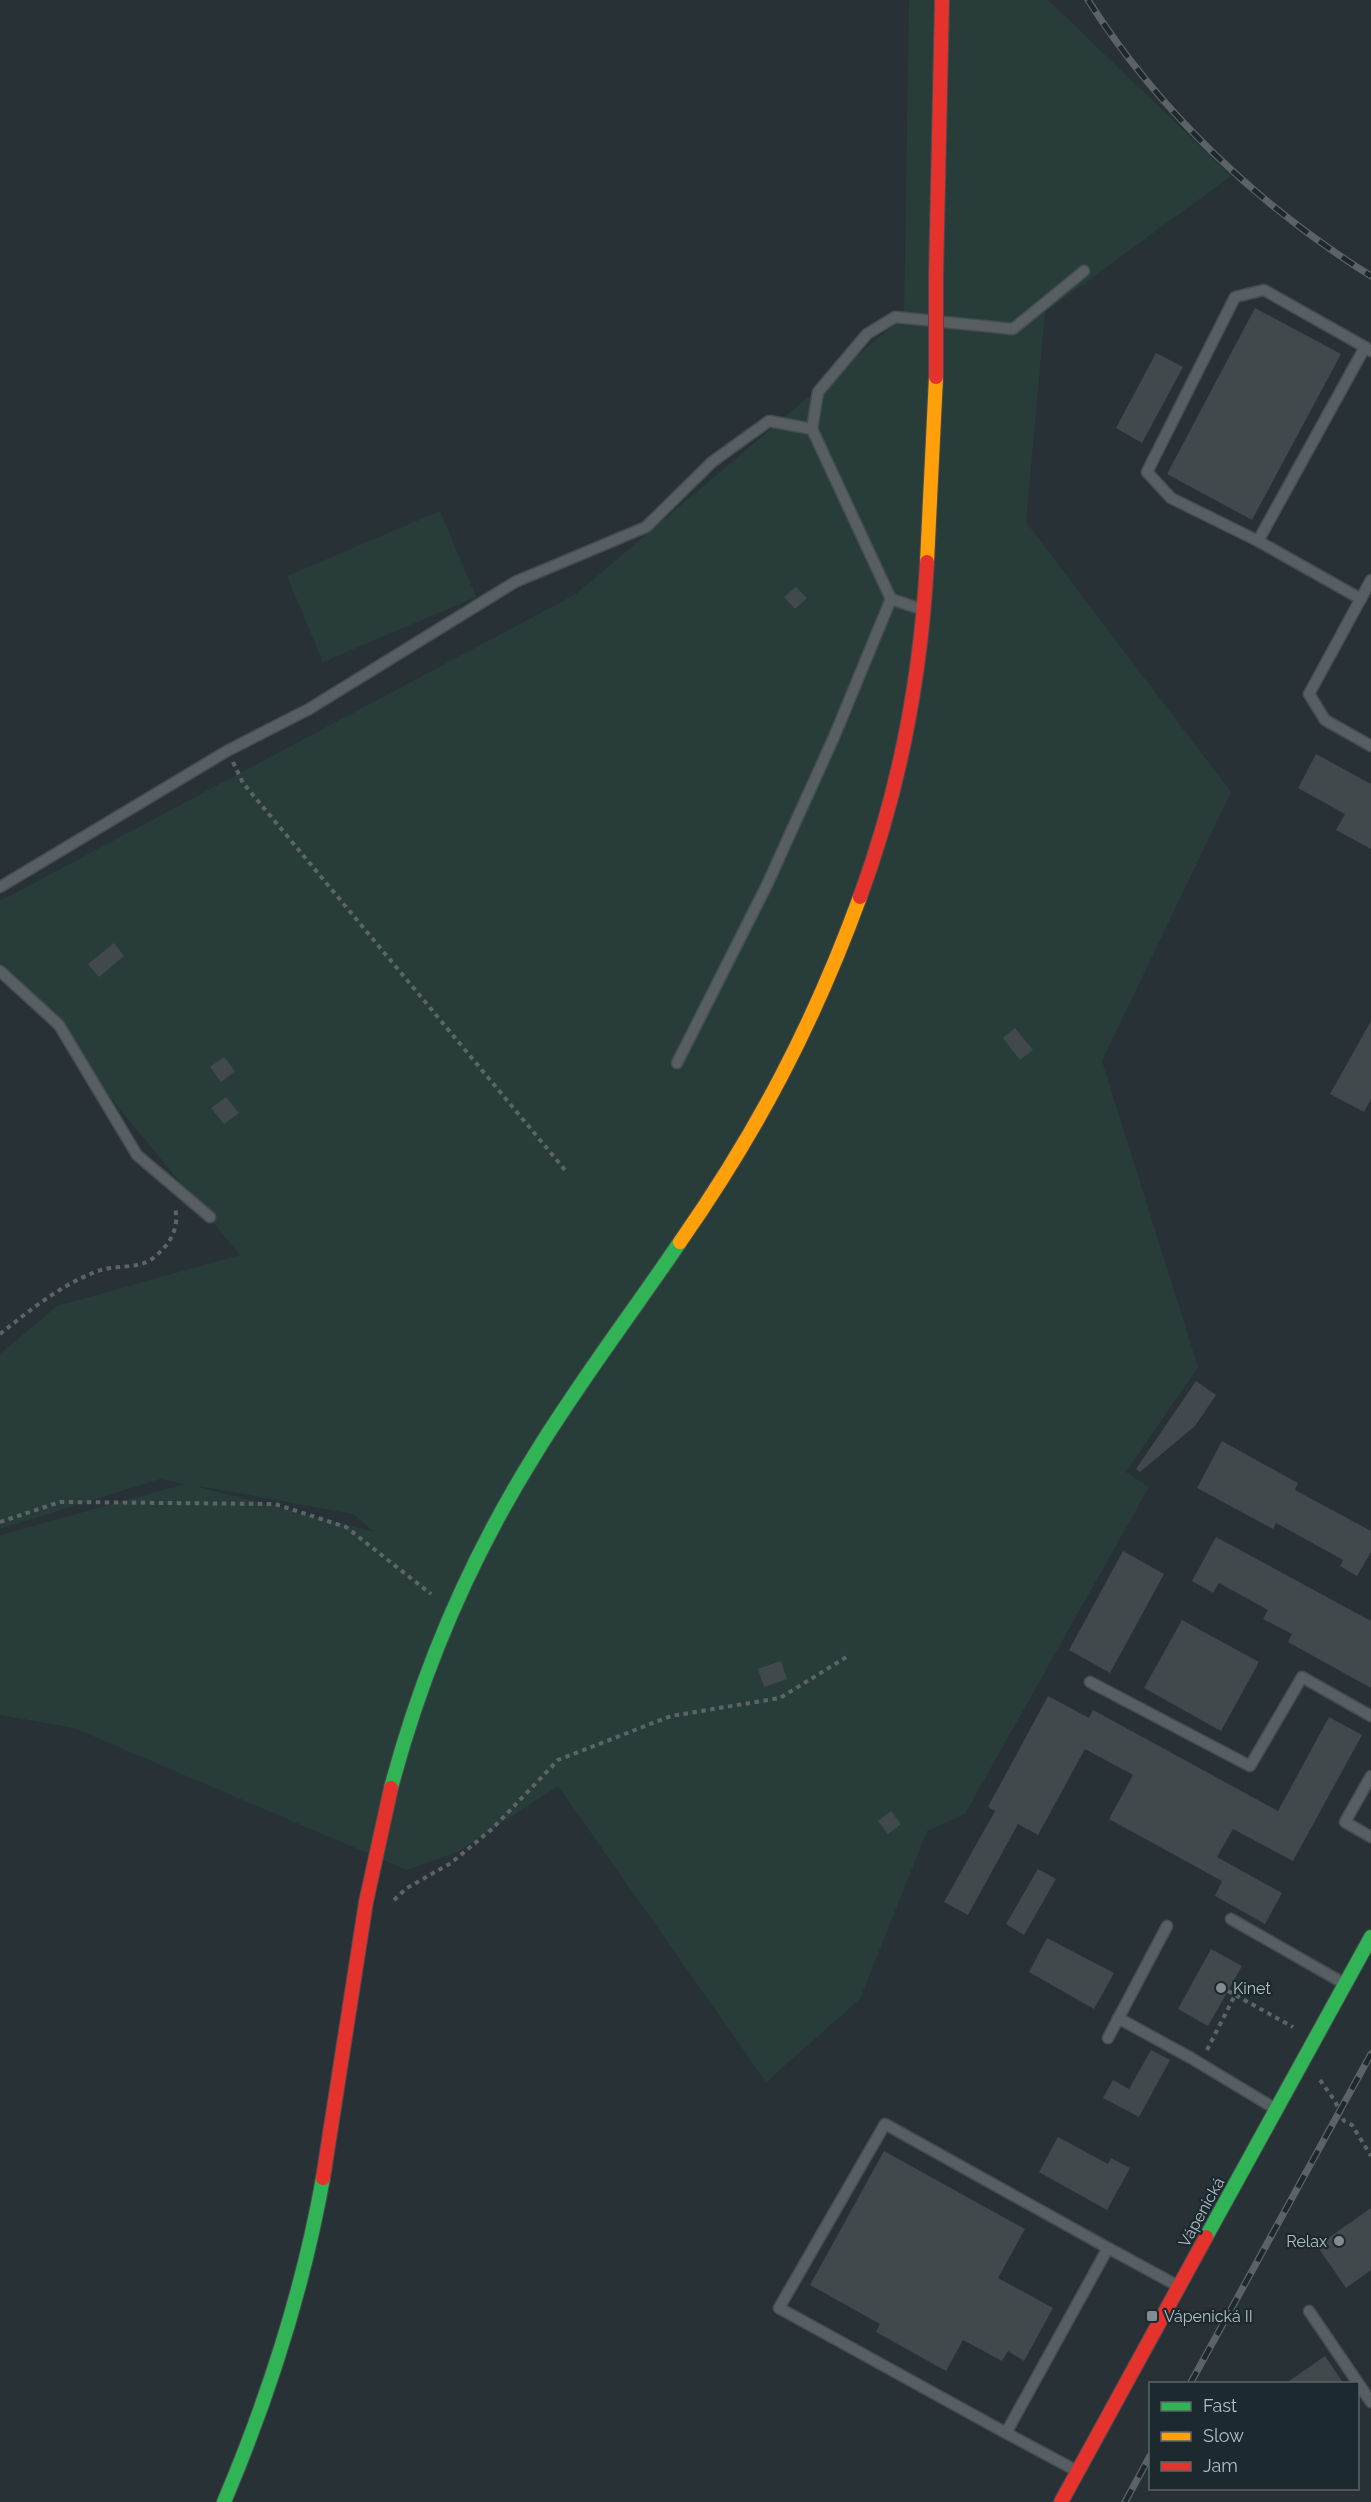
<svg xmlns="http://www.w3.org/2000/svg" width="1371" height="2502" viewBox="0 0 1371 2502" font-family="Raleway,sans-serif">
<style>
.green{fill:#283d39;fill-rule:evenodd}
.building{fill:#41494d}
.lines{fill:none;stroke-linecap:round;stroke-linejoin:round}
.lane-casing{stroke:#464d50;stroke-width:13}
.fast-casing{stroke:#464d50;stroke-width:16}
.slow-casing{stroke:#464d50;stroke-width:16}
.jam-casing{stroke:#464d50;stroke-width:16}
.path{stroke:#5c6467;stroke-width:4;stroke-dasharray:4.5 4.5;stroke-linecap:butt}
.lane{stroke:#585f63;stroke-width:10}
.fast{stroke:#30b455;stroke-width:14}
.slow{stroke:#ff9f0a;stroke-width:14}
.jam{stroke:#e5322d;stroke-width:14}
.rail-casing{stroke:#5c6367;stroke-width:7}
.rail{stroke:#1c292f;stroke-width:4.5;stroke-dasharray:14;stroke-linecap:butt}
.jam-bridge-casing{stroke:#464e52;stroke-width:16;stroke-linecap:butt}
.jam-bridge{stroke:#e5322d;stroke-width:14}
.poi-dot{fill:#828d93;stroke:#1c292f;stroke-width:2}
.labels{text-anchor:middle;stroke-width:4.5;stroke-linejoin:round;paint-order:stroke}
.poi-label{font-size:16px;fill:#b2bfc6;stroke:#1c292f;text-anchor:start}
.street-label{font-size:16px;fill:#b2bfc6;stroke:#1c292f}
</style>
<rect width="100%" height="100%" fill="#283135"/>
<g class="green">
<path d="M909,0H1048L1231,176L1045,312L1026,522L1231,792L1102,1061L1198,1367L1126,1472L1149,1487L965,1814L927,1831L860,1999L766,2082L558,1786L457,1852L407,1870L74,1728L0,1715V1535L185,1484L160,1479L0,1529V1354L57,1306L240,1255L0,964V901L576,594L904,316ZM199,1486L353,1514L374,1532L199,1487Z"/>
<polygon points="440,511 476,597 323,662 287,576"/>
</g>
<g class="building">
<polygon points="1255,308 1341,354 1252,520 1167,474"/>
<polygon points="1156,353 1183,367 1142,443 1116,428"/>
<polygon points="796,587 807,598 795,609 784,597"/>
<polygon points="1316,754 1371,784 1371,849 1336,830 1345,814 1298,788"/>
<polygon points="114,943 124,956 99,977 88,964"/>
<polygon points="1371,1021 1371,1099 1364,1112 1330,1094"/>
<polygon points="1015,1028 1033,1050 1020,1060 1003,1038"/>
<polygon points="224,1057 235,1071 221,1082 210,1067"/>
<polygon points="226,1097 239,1113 224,1124 211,1108"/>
<polygon points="1196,1381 1216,1395 1195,1426 1140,1472 1136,1469"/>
<polygon points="1222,1441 1298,1483 1295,1490 1371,1531 1371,1552 1357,1576 1340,1566 1343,1560 1276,1523 1273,1529 1197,1488"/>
<polygon points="1216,1537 1371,1621 1371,1688 1288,1642 1292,1634 1263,1619 1268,1610 1219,1583 1213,1593 1192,1581"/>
<polygon points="1123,1551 1164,1574 1110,1673 1069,1650"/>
<polygon points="1182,1620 1259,1662 1221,1731 1144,1688"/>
<polygon points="781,1661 787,1679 764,1687 758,1669"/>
<polygon points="1048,1696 1089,1718 1093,1710 1278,1811 1329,1717 1362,1735 1293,1861 1233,1829 1217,1857 1282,1893 1265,1924 1215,1896 1222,1881 1109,1819 1133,1775 1085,1749 1038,1835 1018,1824 968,1915 944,1902 995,1811 988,1807"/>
<polygon points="891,1811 901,1824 888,1834 878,1821"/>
<polygon points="1038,1869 1056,1879 1024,1935 1006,1924"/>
<polygon points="1047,1938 1114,1973 1094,2009 1029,1972"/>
<polygon points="1211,1949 1242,1966 1208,2026 1178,2009"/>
<polygon points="1151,2050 1170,2060 1139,2117 1103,2098 1113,2080 1129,2089"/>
<polygon points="1058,2137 1108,2164 1111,2158 1130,2168 1107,2210 1039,2172"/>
<polygon points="884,2151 1025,2229 998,2278 1053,2308 1024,2361 1008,2351 1002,2361 963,2340 946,2371 876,2332 880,2324 810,2285"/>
<polygon points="1371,2208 1371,2270 1346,2288 1317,2246"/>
<polygon points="1325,2356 1344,2384 1285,2384"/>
</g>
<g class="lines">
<g class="lane-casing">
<g id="lane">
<polyline points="812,429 818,392 867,334 895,317 1013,329 1084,271"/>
<polyline points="1258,541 1171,498 1147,472 1235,297 1264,290 1365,347"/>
<polyline points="1371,580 1309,694 1325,720 1371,746"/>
<polyline points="1361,599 1258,541 1365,347 1371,351"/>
<polyline points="0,887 227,751 309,709 515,582 646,527 712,462 769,421 812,429 891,599 921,609"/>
<polyline points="0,971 59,1025 137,1155 210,1217"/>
<polyline points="677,1063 766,887 834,737 891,599"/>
<polyline points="1090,1682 1250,1766 1302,1677 1371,1716"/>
<polyline points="1371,1776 1345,1822 1371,1837"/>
<polyline points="1231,1919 1345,1984"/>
<polyline points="1118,2018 1191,2058 1274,2108"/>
<polyline points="1108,2038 1167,1926"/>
<polyline points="1309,2311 1371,2402"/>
<polyline points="1006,2433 779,2308 885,2124 1108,2248"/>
<polyline points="1077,2471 1006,2433 1108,2248 1178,2286"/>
</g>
</g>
<g class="fast-casing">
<g id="fast">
<path d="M391,1788C422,1671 470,1559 534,1456C579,1382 632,1313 680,1242"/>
<polyline points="1206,2237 1371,1937"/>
<path d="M224,2502C268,2398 303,2290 323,2178"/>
</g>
</g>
<g class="slow-casing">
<g id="slow">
<polyline points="927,562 936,377"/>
<path d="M680,1242C758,1130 813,1025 860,897"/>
</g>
</g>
<g class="jam-casing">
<g id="jam">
<polyline points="936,276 942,0"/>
<path d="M860,897C899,791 921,675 927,562"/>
<polyline points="323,2178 366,1902 391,1788"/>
<polyline points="1061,2502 1206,2237"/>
</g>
</g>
<g class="path">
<polyline points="233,762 243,783 565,1170"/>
<path d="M0,1334C30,1310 62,1284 98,1271C114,1265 138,1269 152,1259C169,1246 180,1229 175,1208"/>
<polyline points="0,1522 60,1502 275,1504 346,1527 431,1594"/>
<polyline points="394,1900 407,1888 451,1863 492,1829 558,1760 671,1716 780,1698 848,1656"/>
<polyline points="1228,1991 1293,2027"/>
<polyline points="1207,2050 1235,1995"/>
<polyline points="1320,2080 1335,2101 1344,2121 1352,2125 1371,2156"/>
</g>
<use href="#lane" class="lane"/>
<use href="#fast" class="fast"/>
<use href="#slow" class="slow"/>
<use href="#jam" class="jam"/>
<g class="rail-casing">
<g id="rail">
<path d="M1088,0C1159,112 1259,206 1371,276"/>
<polyline points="1190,2384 1371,2054"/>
<polyline points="1125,2502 1150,2456"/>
</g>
</g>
<use href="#rail" class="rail"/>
<g class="jam-bridge-casing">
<polyline id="jam-bridge" points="936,276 936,377"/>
</g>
<use href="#jam-bridge" class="jam-bridge"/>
</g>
<g class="poi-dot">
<circle cx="1221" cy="1988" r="6"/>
<circle cx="1339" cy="2241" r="6"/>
<rect x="1146" y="2310" width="12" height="12" rx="3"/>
</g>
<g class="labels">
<g class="poi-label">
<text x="1233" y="1994">Kinet</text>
<text x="1327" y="2247" text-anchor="end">Relax</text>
<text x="1164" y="2322">Vápenická II</text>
</g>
<g class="street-label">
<text transform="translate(1201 2212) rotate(-61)" y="6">Vápenická</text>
</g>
</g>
<rect x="1149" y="2382" width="210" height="108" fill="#1c292f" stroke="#58656b" stroke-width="1.5"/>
<rect x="1161" y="2402" width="30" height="9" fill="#30b455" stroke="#58656b" stroke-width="1.5"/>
<text x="1203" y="2412" font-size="18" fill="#b2bfc6">Fast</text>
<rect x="1161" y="2432" width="30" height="9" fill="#ff9f0a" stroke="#58656b" stroke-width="1.5"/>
<text x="1203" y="2442" font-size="18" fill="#b2bfc6">Slow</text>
<rect x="1161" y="2462" width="30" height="9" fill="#e5322d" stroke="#58656b" stroke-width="1.5"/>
<text x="1203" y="2472" font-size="18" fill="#b2bfc6">Jam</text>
</svg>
